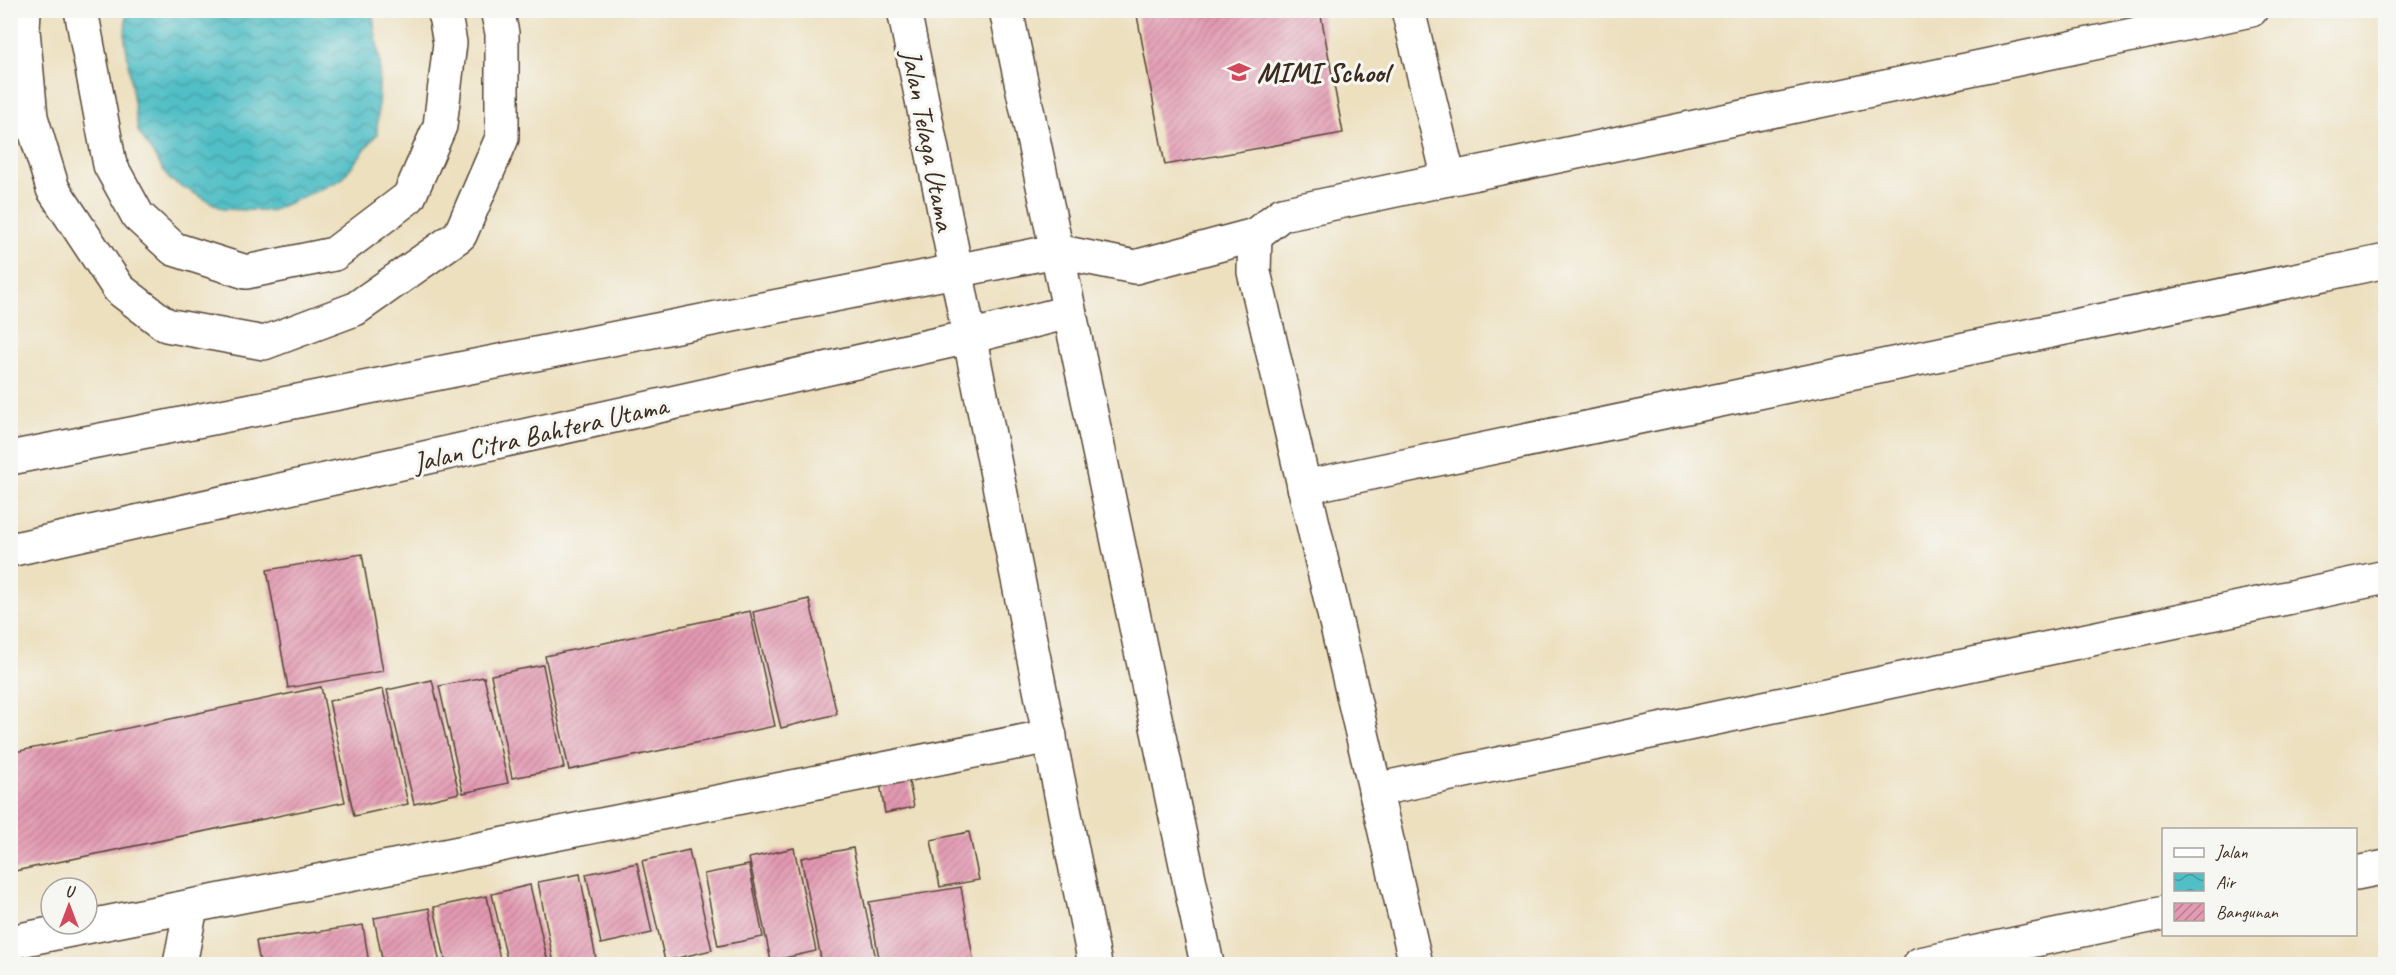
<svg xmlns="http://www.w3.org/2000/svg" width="2396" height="975" viewBox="0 0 2396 975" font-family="Caveat,sans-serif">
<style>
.water{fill:url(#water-waves);stroke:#467472;stroke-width:1.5}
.building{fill:url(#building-hatch)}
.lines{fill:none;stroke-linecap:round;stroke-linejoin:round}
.minor-casing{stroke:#564536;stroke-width:36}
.minor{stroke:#fff;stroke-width:33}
.labels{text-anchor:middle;stroke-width:6;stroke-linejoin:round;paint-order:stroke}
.poi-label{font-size:28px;font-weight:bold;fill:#3b2a1e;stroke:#f6f6f2;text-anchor:start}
.street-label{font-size:28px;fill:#3b2a1e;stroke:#f6f6f2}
</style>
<defs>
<pattern id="water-waves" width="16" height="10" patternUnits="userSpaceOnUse" patternTransform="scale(1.5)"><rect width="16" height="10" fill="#51bfc6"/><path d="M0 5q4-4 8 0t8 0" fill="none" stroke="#449ba0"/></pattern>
<pattern id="building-hatch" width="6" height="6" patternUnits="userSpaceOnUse" patternTransform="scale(1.5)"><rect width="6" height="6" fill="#e39ab2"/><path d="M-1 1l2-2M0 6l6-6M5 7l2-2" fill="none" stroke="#b97e90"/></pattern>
</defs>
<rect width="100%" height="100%" fill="#f6f6f2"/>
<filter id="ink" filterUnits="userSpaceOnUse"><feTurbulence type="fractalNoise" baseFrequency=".0167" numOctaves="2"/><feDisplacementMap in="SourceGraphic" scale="12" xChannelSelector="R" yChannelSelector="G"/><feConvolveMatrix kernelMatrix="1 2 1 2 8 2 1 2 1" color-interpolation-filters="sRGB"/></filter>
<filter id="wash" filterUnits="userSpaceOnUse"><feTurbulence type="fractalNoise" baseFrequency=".008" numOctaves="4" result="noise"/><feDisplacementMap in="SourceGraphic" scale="24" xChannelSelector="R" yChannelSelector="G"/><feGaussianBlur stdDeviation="1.35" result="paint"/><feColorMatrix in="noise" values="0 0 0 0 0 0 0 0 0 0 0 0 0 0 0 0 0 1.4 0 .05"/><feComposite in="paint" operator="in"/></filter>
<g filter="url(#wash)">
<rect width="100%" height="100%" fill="#ede0bf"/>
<polygon class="water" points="126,11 372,11 380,63 377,134 341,180 271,211 223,209 170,180 138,131 125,39"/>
<g id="blocks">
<g class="building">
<polygon points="1136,10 1320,10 1343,133 1165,165"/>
<polygon points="362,554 383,671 288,688 267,570"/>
<polygon points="809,599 837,714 781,728 753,612"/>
<polygon points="750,611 775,726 569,770 545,656"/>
<polygon points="543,665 564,768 512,778 491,675"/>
<polygon points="484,677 508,783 463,793 439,686"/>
<polygon points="432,680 459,793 414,804 387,690"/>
<polygon points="321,687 345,802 10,872 10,753"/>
<polygon points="383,689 408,804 354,816 329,701"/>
<polygon points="908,777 914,807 885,813 880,783"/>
<polygon points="969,832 979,880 940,887 931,840"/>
<polygon points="794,848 816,951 771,961 749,858"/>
<polygon points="853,848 877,964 822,964 801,858"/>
<polygon points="689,850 712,950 665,961 642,861"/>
<polygon points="637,863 652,933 601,944 586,874"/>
<polygon points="749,865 763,937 718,946 704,874"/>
<polygon points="580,874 597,964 554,964 538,882"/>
<polygon points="530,885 547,958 508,964 492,894"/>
<polygon points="961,887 974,964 880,964 869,902"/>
<polygon points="487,896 501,964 446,964 434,907"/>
<polygon points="429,908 440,964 383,964 374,918"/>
<polygon points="363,925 369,964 260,964 256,941"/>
</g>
</g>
</g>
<g filter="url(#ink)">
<use href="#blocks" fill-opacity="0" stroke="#564536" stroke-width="1.5"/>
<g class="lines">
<g class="minor-casing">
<g id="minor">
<polyline points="24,10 23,30 31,117 53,189 119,289 166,325 264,343 355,309 460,235 502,138 502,33 497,10"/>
<polyline points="81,10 110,165 138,216 174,249 246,272 334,254 409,197 440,126 450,43 444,10"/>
<polyline points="904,10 1095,964"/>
<polyline points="1006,10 1207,964"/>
<polyline points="1408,10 1449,179"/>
<polyline points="10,458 1056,251 1135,267 1255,235"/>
<polyline points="1304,487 2386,261"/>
<polyline points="10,550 969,337 1069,312"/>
<polyline points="1375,790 2386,577"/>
<polyline points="2356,873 2386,867"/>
<polyline points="10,942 1050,736"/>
<polyline points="180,964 191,907"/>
<polyline points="1416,964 1254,272 1255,235 1282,214 2251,10"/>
<polyline points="1920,964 2164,913"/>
</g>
</g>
<use href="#minor" class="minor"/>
</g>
</g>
<defs>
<g id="school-bare" transform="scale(1.8)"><path d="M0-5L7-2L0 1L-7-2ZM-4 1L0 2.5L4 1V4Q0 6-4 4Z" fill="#d1495b" stroke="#f6f6f2" stroke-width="2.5" paint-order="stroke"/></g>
</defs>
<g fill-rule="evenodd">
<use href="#school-bare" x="1239" y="72"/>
</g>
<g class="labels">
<g class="poi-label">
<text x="1257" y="82">MIMI School</text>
</g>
<g class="street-label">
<text transform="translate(929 140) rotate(79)" y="10">Jalan Telaga Utama</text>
<text transform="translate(540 433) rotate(-13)" y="10">Jalan Citra Bahtera Utama</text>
</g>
</g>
<rect width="2396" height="975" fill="none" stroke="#f6f6f2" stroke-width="36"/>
<rect x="2162" y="828" width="195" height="108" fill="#f6f6f2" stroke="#aba49d" stroke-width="1.5"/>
<rect x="2174" y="848" width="30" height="9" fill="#ffffff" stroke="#aba49d" stroke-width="1.5"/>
<text x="2216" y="858" font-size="18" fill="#3b2a1e">Jalan</text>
<rect x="2174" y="873" width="30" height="18" fill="url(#water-waves)" stroke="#aba49d" stroke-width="1.5"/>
<text x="2216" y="888" font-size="18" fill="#3b2a1e">Air</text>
<rect x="2174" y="903" width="30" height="18" fill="url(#building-hatch)" stroke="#aba49d" stroke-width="1.5"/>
<text x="2216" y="918" font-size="18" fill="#3b2a1e">Bangunan</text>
<g transform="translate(69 906)"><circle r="28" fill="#f6f6f2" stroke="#aba49d" stroke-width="1.5"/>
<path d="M0-4.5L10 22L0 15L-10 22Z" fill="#d1495b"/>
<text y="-9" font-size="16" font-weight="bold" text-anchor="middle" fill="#3b2a1e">U</text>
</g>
</svg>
